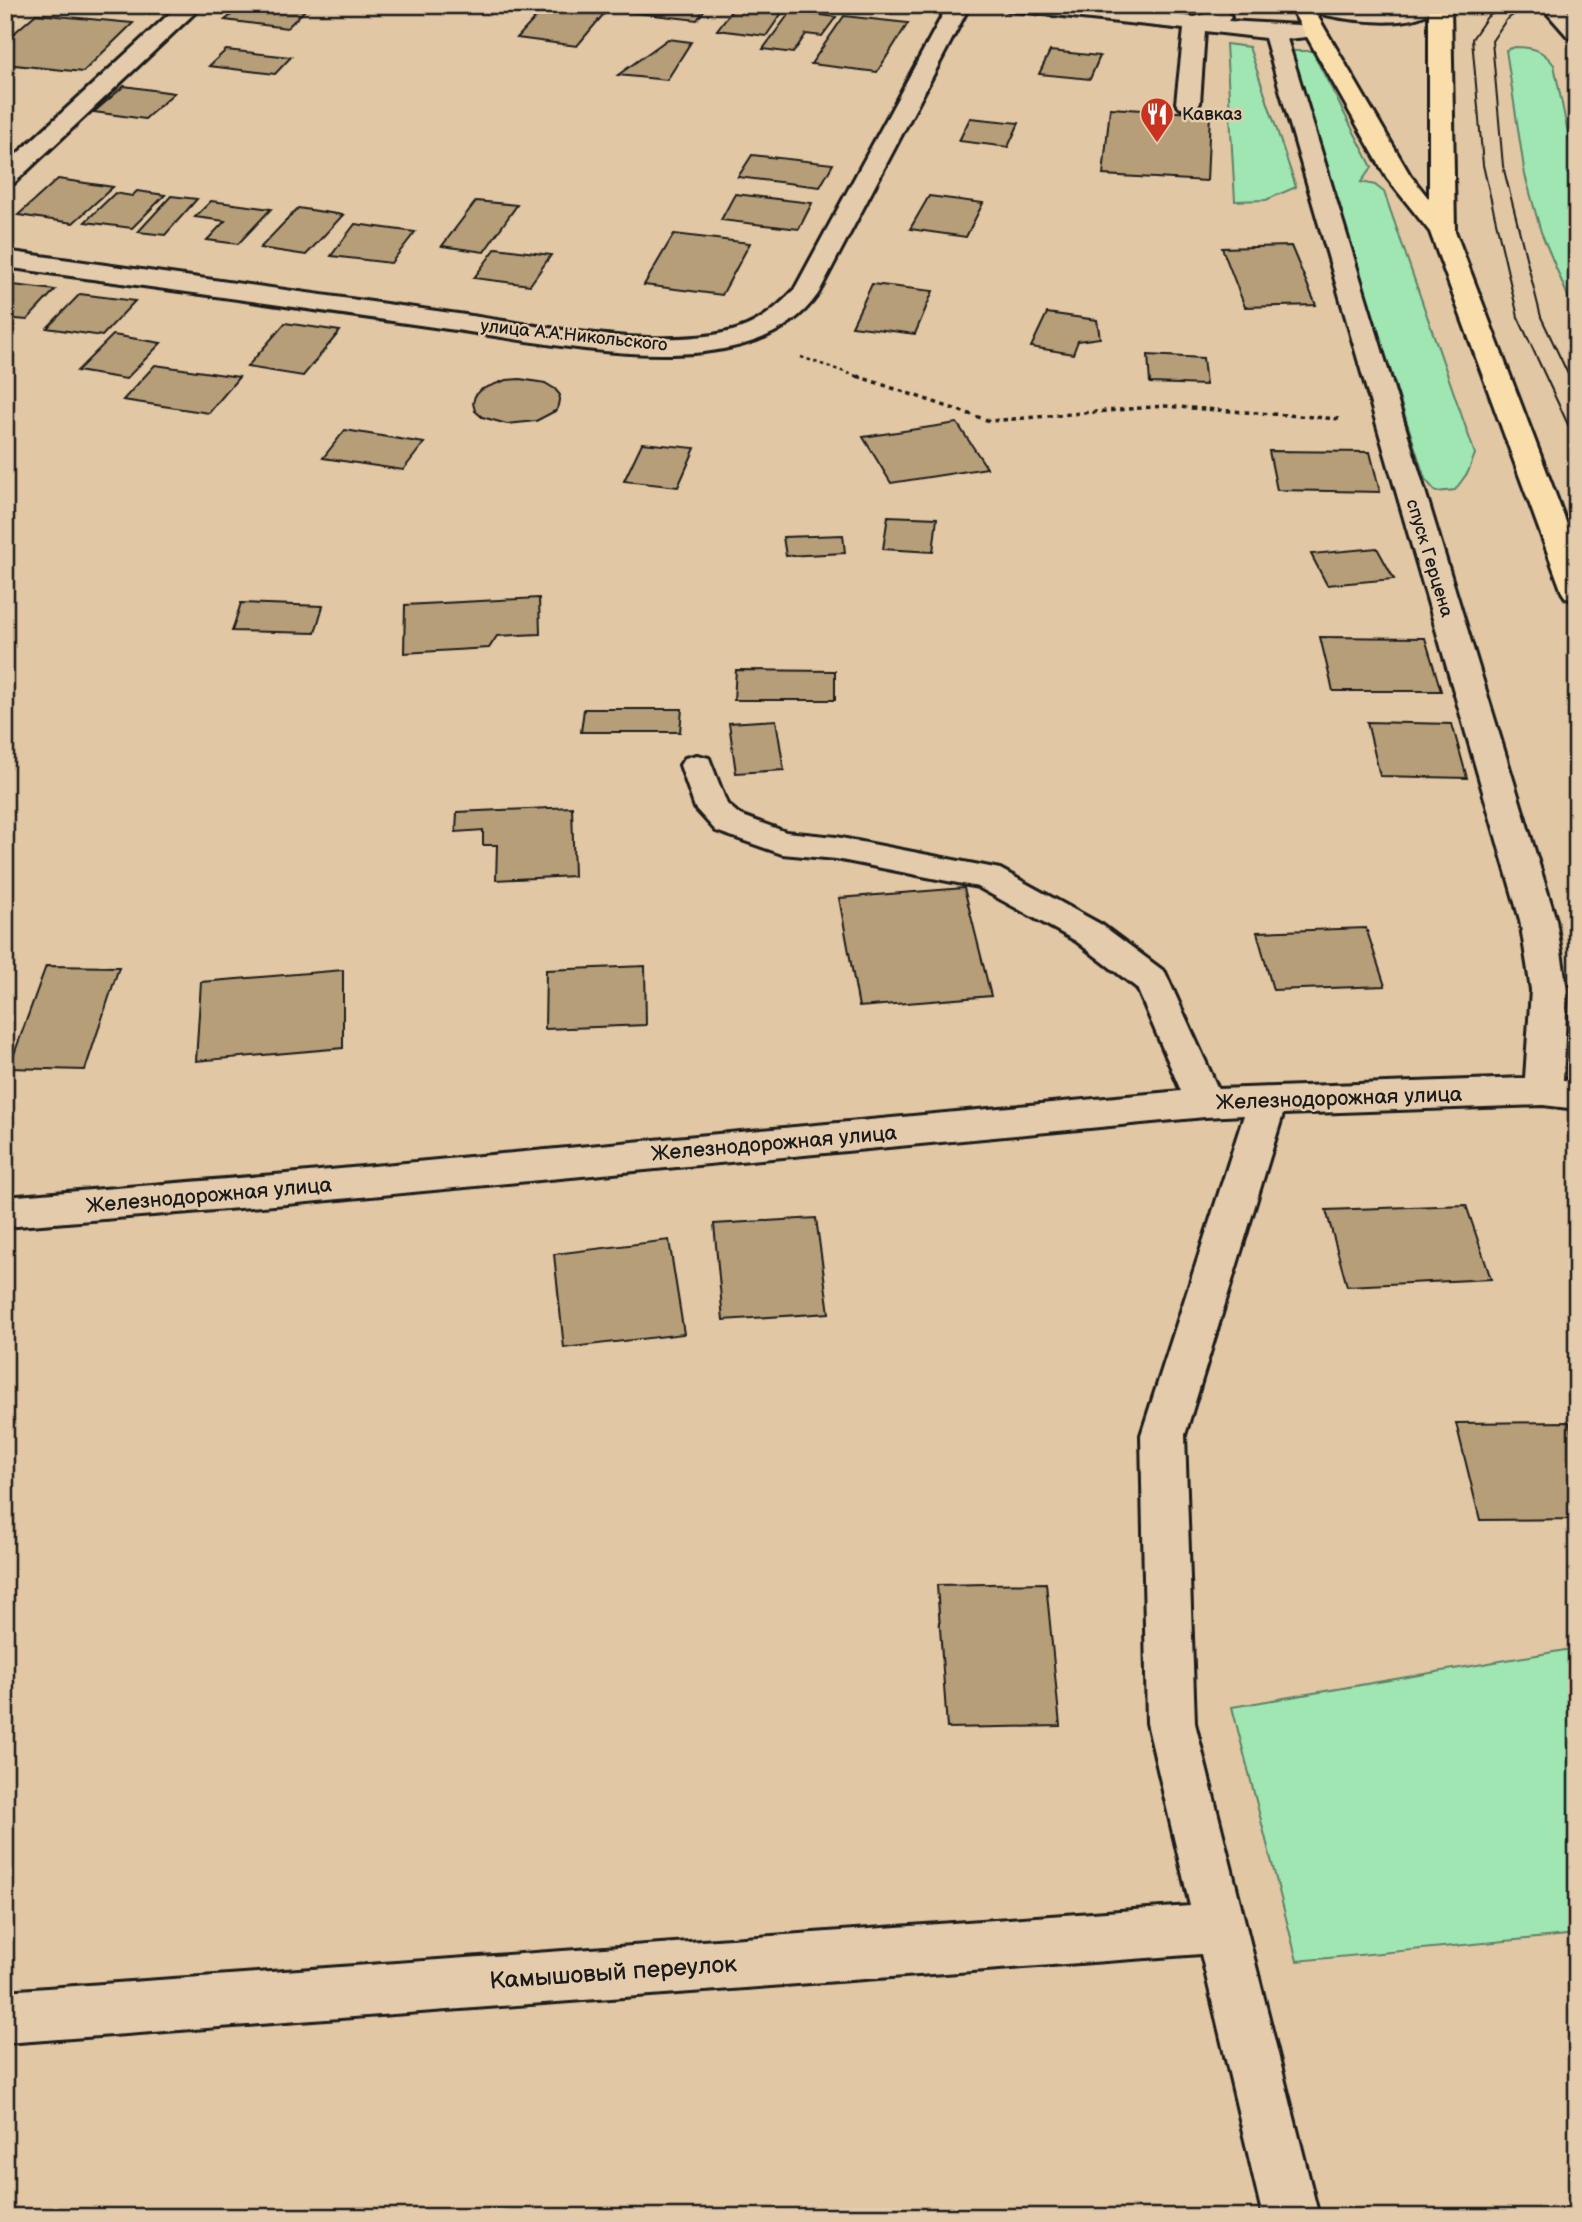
<svg xmlns="http://www.w3.org/2000/svg" width="1582" height="2222" viewBox="0 0 1582 2222" font-family="'Balsamiq Sans',sans-serif">
<style>
.green{fill:#9fe6b3;stroke:#5e8168;stroke-width:2}
.building{fill:#b69e79;stroke:#1c1c1c;stroke-width:2}
.lines{fill:none;stroke-linecap:round;stroke-linejoin:round}
.minor-casing{stroke:#1c1c1c;stroke-width:6}
.major-casing{stroke:#1c1c1c;stroke-width:6}
.path-far1{stroke:#1c1c1c;stroke-width:2.5;stroke-dasharray:3.5 3.5;stroke-linecap:butt}
.path{stroke:#1c1c1c;stroke-width:3.5;stroke-dasharray:4.5 4.5;stroke-linecap:butt}
.minor{fill:#e3cbab;fill-rule:evenodd}
.major{fill:#f9deab;fill-rule:evenodd}
.tram{stroke:#1c1c1c;stroke-width:2}
.labels{text-anchor:middle;stroke-width:5;stroke-linejoin:round;paint-order:stroke}
.far-poi-label{font-size:18px;fill:#1c1c1c;stroke:#e3cbab;text-anchor:start}
.far-street-label{font-size:18px;fill:#1c1c1c;stroke:#e3cbab}
.street-label{font-size:21px;fill:#1c1c1c;stroke:#e3cbab}
.near-street-label{font-size:24px;fill:#1c1c1c;stroke:#e3cbab}
</style>
<rect width="100%" height="100%" fill="#e1c7a3"/>
<filter id="ink" filterUnits="userSpaceOnUse"><feTurbulence type="fractalNoise" baseFrequency=".0143" numOctaves="2"/><feDisplacementMap in="SourceGraphic" scale="14" xChannelSelector="R" yChannelSelector="G"/><feConvolveMatrix kernelMatrix="1 2 1 2 8 2 1 2 1" color-interpolation-filters="sRGB"/></filter>
<g filter="url(#ink)">
<g class="green">
<polygon points="1226,44 1249,47 1296,187 1266,200 1235,201"/>
<path d="M1515,47C1533,47 1543,50 1554,65L1577,177V318L1541,232L1525,175L1506,50Z"/>
<polygon points="1289,51 1312,51 1372,167 1361,182 1375,185 1384,192 1475,454 1468,472 1455,490 1436,492 1425,479"/>
<polygon points="1577,1648 1577,1934 1297,1961 1232,1707"/>
</g>
<g class="building">
<polygon points="244,5 258,5 305,10 287,28 225,20"/>
<polygon points="480,5 536,5 528,15 478,8"/>
<polygon points="547,5 578,5 608,9 577,46 517,38"/>
<polygon points="624,5 708,5 697,20 619,11"/>
<polygon points="736,5 768,5 786,7 766,36 717,30"/>
<polygon points="791,11 836,17 822,36 806,34 793,53 763,49"/>
<polygon points="36,14 133,23 83,72 5,64 5,41"/>
<polygon points="844,16 908,23 877,72 811,64"/>
<polygon points="668,39 691,42 667,80 618,75"/>
<polygon points="226,50 291,57 275,74 209,66"/>
<polygon points="1050,51 1100,56 1090,79 1039,74"/>
<polygon points="124,86 174,93 145,119 94,112"/>
<polygon points="1110,108 1210,114 1207,181 1103,175"/>
<polygon points="970,118 1019,123 1008,147 959,141"/>
<polygon points="752,155 833,164 820,187 738,177"/>
<polygon points="58,179 113,187 73,223 18,215"/>
<polygon points="137,191 165,195 132,228 85,222 115,193 132,196"/>
<polygon points="735,194 812,203 799,229 721,220"/>
<polygon points="171,196 197,199 165,235 138,232"/>
<polygon points="929,196 983,203 966,237 910,229"/>
<polygon points="211,201 271,209 238,244 207,240 225,221 195,217"/>
<polygon points="476,201 517,205 484,252 442,246"/>
<polygon points="298,208 343,215 306,255 260,248"/>
<polygon points="355,224 415,232 391,263 331,256"/>
<polygon points="674,234 750,243 722,295 644,285"/>
<polygon points="1291,246 1316,305 1245,307 1222,248"/>
<polygon points="496,248 551,255 530,285 474,278"/>
<polygon points="5,284 55,290 27,320 5,318"/>
<polygon points="872,284 933,291 915,334 852,326"/>
<polygon points="80,294 135,301 102,336 47,328"/>
<polygon points="1047,313 1097,320 1100,338 1078,341 1073,354 1031,347"/>
<polygon points="285,323 340,331 303,376 247,367"/>
<polygon points="113,335 161,343 126,379 77,371"/>
<polygon points="1148,355 1203,358 1206,385 1150,383"/>
<polygon points="155,365 239,377 209,413 123,400"/>
<polygon points="520,379 545,383 555,389 560,395 557,410 536,421 507,424 482,417 475,411 473,403 475,396 482,389 506,380"/>
<polygon points="957,423 987,468 891,483 863,437"/>
<polygon points="345,430 424,443 403,470 323,458"/>
<polygon points="642,443 695,448 678,487 624,481"/>
<polygon points="1269,451 1370,452 1380,492 1277,490"/>
<polygon points="888,516 937,518 933,552 883,549"/>
<polygon points="843,535 845,553 786,556 783,537"/>
<polygon points="1377,548 1394,579 1327,585 1311,554"/>
<polygon points="539,598 540,634 497,636 489,648 404,653 405,605"/>
<polygon points="241,603 323,606 315,633 232,631"/>
<polygon points="1320,637 1425,638 1441,691 1333,691"/>
<polygon points="736,670 835,671 835,700 734,700"/>
<polygon points="584,709 682,709 680,732 581,732"/>
<polygon points="776,720 784,770 736,773 729,723"/>
<polygon points="1367,722 1452,724 1467,778 1380,776"/>
<polygon points="572,807 574,876 496,880 497,845 483,845 483,830 456,832 457,812"/>
<polygon points="964,888 991,996 859,1007 839,898"/>
<polygon points="1366,928 1385,986 1273,990 1257,932"/>
<polygon points="46,966 119,967 85,1070 9,1068"/>
<polygon points="645,966 646,1025 545,1029 546,970"/>
<polygon points="343,970 343,1048 196,1061 201,982"/>
<polygon points="1466,1205 1491,1279 1347,1286 1326,1210"/>
<polygon points="816,1218 829,1313 723,1320 714,1224"/>
<polygon points="669,1240 684,1334 564,1348 554,1254"/>
<polygon points="1569,1422 1577,1450 1577,1519 1480,1520 1456,1423"/>
<polygon points="1046,1583 1060,1726 947,1728 937,1585"/>
</g>
<g class="lines">
<g class="minor-casing">
<g id="minor">
<polygon points="179,5 203,5 14,183 5,185 5,165"/>
<path d="M948,5H970L818,294C792,332 748,347 704,352C620,361 524,339 441,328C296,307 150,287 5,267V251C156,272 307,293 458,314C535,325 654,350 728,332C755,326 775,310 794,290Z"/>
<polygon points="1005,5 1081,5 1195,17 1220,10 1228,12 1231,17 1228,21 1299,25 1307,27 1310,32 1307,37 1287,39 1556,920 1567,990 1563,1080 1577,1081 1577,1109 1543,1105 1283,1114 1185,1435 1195,1723 1319,2217 1263,2217 1201,1954 5,2043 5,1991 1190,1906 1147,1723 1141,1435 1244,1115 1205,1117 287,1204 5,1227 5,1197 287,1174 1181,1091 1137,988 1076,941 978,887 836,859 782,854 716,831 695,808 680,765 685,758 697,755 709,758 727,804 740,815 786,832 836,837 1000,869 1102,925 1165,972 1218,1089 1525,1078 1531,990 1520,920 1265,38 1205,31 1200,103 1196,108 1180,108 1176,103 1184,29 1016,11 1008,10"/>
<path d="M1302,5L1370,9L1437,5C1416,34 1334,18 1305,10Z"/>
<polygon points="1540,5 1562,5 1577,20 1577,40 1569,38"/>
</g>
</g>
<g class="major-casing">
<polygon id="major" points="1289,5 1311,5 1410,175 1429,199 1429,5 1451,5 1455,231 1577,551 1577,601 1566,598 1562,592 1430,232 1387,178"/>
</g>
<polyline class="path-far1" points="801,357 862,378"/>
<polyline class="path" points="857,376 990,421 1164,406 1340,419"/>
<use href="#minor" class="minor"/>
<use href="#major" class="major"/>
<g class="tram">
<polyline points="1507,5 1487,17 1472,39 1483,165 1518,317 1577,444"/>
<polyline points="1540,5 1519,11 1506,20 1492,41 1503,166 1541,317 1577,393"/>
</g>
</g>
</g>
<defs>
<g id="restaurant-pin" transform="scale(1.75)"><path d="M0 17L-7.5 6A9.5 9.5 0 1 1 7.5 6Z" fill="#c8321e" stroke="#e3cbab"/><path d="M-5-6h1v4h1v-4h1v4h1v-4h1v5L-1.5 .5V6h-2V.5L-5-1ZM5-6V6H3V1.5H1.5Q1.5-4 5-6Z" fill="#fff"/></g>
</defs>
<g fill-rule="evenodd">
<use href="#restaurant-pin" x="1157" y="114"/>
</g>
<g class="labels">
<g class="far-poi-label">
<text x="1182" y="120">Кавказ</text>
</g>
<g class="far-street-label">
<text transform="translate(574 335) rotate(6)" y="6">улица А.А.Никольского</text>
<text transform="translate(1430 558) rotate(73)" y="6">спуск Герцена</text>
</g>
<g class="street-label">
<text transform="translate(1339 1098) rotate(-2)" y="7">Железнодорожная улица</text>
<text transform="translate(774 1143) rotate(-5)" y="7">Железнодорожная улица</text>
<text transform="translate(209 1195) rotate(-5)" y="7">Железнодорожная улица</text>
</g>
<g class="near-street-label">
<text transform="translate(613 1972) rotate(-4)" y="8">Камышовый переулок</text>
</g>
</g>
<rect width="1582" height="2222" fill="none" stroke="#e3cbab" stroke-width="28"/>
<rect x="14" y="14" width="1554" height="2194" fill="none" stroke="#1c1c1c" stroke-width="2.5" filter="url(#ink)"/>
</svg>
